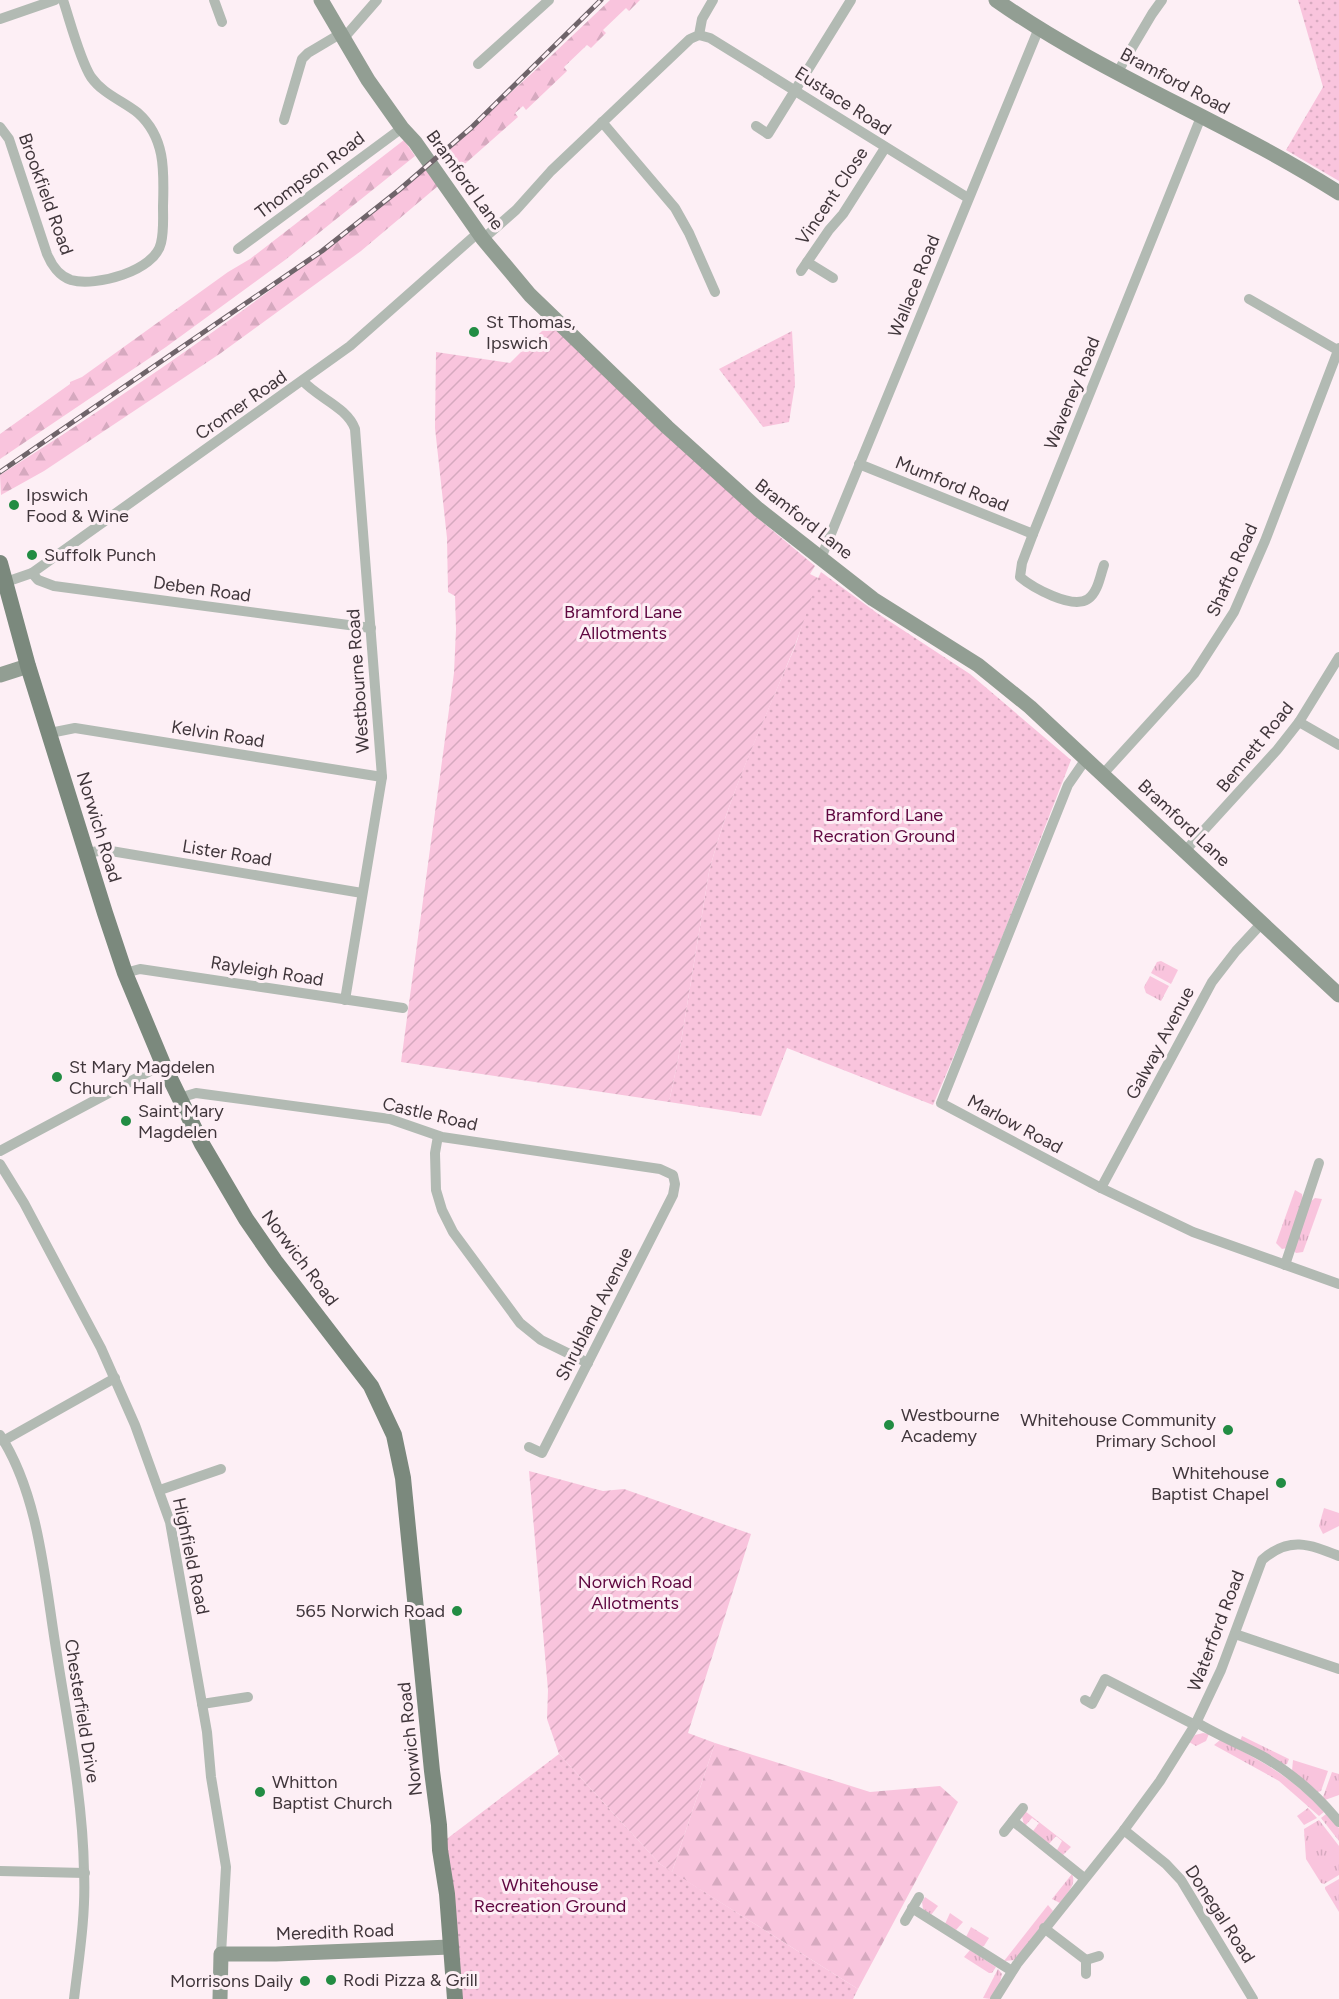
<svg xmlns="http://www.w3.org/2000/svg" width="1339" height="1999" viewBox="0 0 1339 1999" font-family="Figtree,sans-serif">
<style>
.grass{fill:url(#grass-tufts)}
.forest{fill:url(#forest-firs)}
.park{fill:url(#park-dots)}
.garden{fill:url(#garden-furrows)}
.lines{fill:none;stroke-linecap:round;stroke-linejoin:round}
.street{stroke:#b2bab3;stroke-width:10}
.secondary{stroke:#929e93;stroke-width:15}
.primary{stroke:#7b897d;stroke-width:16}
.rail-casing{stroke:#6f646a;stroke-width:5}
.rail{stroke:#fdeff5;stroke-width:3;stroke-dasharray:9;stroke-linecap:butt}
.poi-dot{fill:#228c43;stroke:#fdeff5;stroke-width:2}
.labels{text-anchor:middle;stroke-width:6;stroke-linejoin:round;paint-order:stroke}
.street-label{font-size:18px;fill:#40363b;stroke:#fdeff5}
.poi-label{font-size:18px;fill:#40363b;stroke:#fdeff5;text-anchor:start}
.park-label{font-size:18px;fill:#5f0740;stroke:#fdeff5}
</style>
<defs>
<pattern id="grass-tufts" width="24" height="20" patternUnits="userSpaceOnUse" patternTransform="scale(1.5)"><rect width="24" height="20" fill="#f9c4dd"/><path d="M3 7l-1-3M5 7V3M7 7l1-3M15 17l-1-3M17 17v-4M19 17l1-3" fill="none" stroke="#d6a9bf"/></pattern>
<pattern id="forest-firs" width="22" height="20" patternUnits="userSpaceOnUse" patternTransform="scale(1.5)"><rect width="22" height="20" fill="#f9c4dd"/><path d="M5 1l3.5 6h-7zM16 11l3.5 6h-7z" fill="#d6a9bf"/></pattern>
<pattern id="park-dots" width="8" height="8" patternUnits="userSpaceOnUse" patternTransform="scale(1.5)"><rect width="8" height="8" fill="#f9c4dd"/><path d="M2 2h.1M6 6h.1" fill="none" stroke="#d6a9bf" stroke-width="1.8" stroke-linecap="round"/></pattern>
<pattern id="garden-furrows" width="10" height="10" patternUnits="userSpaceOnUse" patternTransform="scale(1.5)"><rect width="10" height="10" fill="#f9c4dd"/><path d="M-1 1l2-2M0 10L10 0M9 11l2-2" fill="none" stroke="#d6a9bf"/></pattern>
</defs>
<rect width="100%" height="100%" fill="#fdeff5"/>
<g class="grass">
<polygon points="1161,961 1178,970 1171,984 1151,973 1157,962"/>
<polygon points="1150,976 1169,986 1161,1001 1146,993 1144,987"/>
<polygon points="1295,1190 1302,1194 1303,1200 1287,1248 1282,1249 1276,1243"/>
<polygon points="1315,1198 1322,1199 1303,1252 1296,1253 1293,1250 1310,1202"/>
<polygon points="1324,1508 1339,1513 1339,1526 1323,1534 1319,1526"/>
<polygon points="1203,1733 1209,1734 1206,1741 1196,1746 1189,1742 1195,1735"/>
<polygon points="1242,1736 1289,1759 1287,1764 1283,1765 1240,1741"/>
<path d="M1220,1740C1262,1761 1291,1776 1324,1812L1319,1816L1279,1781L1214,1745Z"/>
<polygon points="1293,1760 1328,1771 1321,1791 1318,1792 1292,1771"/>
<polygon points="1332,1772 1339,1774 1339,1795 1325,1800 1323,1797"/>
<polygon points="1308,1808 1317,1818 1304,1825 1297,1816"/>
<polygon points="1025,1811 1071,1847 1063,1855 1057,1850 1062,1841 1056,1836 1049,1844 1033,1831 1039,1823 1032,1818 1025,1826 1024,1825 1022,1816"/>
<polygon points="1326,1814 1339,1828 1339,1841 1321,1818"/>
<polygon points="1319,1820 1339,1846 1339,1875 1324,1884 1321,1883 1306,1859 1304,1829"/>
<path d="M1072,1874C1077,1885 1066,1894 1060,1903L1052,1899Z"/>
<polygon points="1339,1879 1339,1912 1325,1889 1325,1887"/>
<polygon points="925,1897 938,1906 931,1915 923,1909 922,1902"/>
<polygon points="1048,1905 1053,1911 1015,1960 1004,1961"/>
<polygon points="950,1913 963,1922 956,1930 945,1924"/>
<polygon points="971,1927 989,1938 984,1946 981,1947 966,1937"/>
<polygon points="970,1950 996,1967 992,1973 989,1973 964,1957"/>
<polygon points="998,1969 1002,1974 1000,1982 991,1999 983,1998"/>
</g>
<g class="forest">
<polygon points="610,0 640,0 629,11 626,8 603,30 606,33 591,48 587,45 564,67 567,71 526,110 523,106 515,113 518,117 458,170 445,152 552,55"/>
<polygon points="404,140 415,156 285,260 166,347 0,459 0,434 70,384 70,382 82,377 228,272 250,259"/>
<path d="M425,168L438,186L361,251L221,353L44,471L1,495L0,475C102,410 203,341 300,268C342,236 383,202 425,168Z"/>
<polygon points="715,1743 870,1792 940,1786 958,1802 858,1989 672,1872"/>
</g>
<g class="park">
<polygon points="1298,0 1339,0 1339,181 1286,150 1323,87"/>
<polygon points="792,331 795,384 789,422 763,427 719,369"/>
<path d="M821,572L877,613L970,674L1071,760L976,1004L933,1105L787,1048L761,1116L669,1102L678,1060L709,872C729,795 763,722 794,649C804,624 808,596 821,572Z"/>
<polygon points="559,1754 660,1864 858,1989 853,1999 455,1999 440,1844"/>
</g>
<g class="garden">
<path d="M550,323L748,510L815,566L810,574L818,578C810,601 803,625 794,648C764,722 729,794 709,872L678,1060L669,1102L401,1062L454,673L456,629L455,596L448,592L447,538L435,428L436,352L510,363Z"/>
<polygon points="529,1471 603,1491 624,1489 751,1534 688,1733 715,1743 672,1872 660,1864 559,1754 547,1719 548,1690"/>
</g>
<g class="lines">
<g class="street">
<polyline points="214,0 222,22"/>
<polyline points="0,19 55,0"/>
<polyline points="699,35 710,38 968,198"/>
<polyline points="343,39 377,0"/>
<polyline points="478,64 549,0"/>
<polyline points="1117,73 1152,14 1162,0"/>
<polyline points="284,120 302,59 308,53 340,34"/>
<polyline points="602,122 675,208 689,233 715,292"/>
<polyline points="756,126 768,134 851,0"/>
<path d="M0,127L9,139L47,254C51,264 59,276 71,280C96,287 155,271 161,243C164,231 163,218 163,206C164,172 166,138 138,113C123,101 103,94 91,77C80,60 70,21 63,0"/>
<polyline points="483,239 516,210 551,171 690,39 699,35 702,19 713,0"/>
<polyline points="238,249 402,128"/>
<polyline points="807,262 833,278"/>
<polyline points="801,271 829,230 843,214 885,148"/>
<polyline points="1249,299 1339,351"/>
<path d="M303,381C318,398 347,407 355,429L382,777L345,1000"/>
<polyline points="859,464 1033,534"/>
<polyline points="821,558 1039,28"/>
<path d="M1104,565C1100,576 1098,592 1088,599C1072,610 1032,587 1020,577L1022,563L1033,534L1201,117"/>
<polyline points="32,573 38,580 54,586 371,628"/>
<polyline points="6,582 32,573 350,346 479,232"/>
<polyline points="1299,722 1339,745"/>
<polyline points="50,733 75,728 382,777"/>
<polyline points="1086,759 1068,785 941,1103 1101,1188 1193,1232 1339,1284"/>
<polyline points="1103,774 1194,674 1234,612 1265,541 1339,348"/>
<polyline points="1185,851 1277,750 1299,722 1339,657"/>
<polyline points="86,853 105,850 362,893"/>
<polyline points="125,973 140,969 403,1008"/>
<polyline points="179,1098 196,1093 390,1119 442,1137 660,1169 673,1175 675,1184 673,1195 542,1453 529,1447"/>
<polyline points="438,1136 435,1153 436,1190 442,1210 453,1232 520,1323 541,1340 588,1363"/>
<polyline points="0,1151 163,1064"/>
<polyline points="0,1164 24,1203 101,1348 135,1425 170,1522 207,1732 211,1777 226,1867 221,1954"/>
<polyline points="1101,1188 1212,982 1236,951 1262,923"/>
<polyline points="1285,1265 1319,1163"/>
<path d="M0,1435C40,1496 45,1584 57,1655C68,1726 83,1799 84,1872C86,1914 79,1957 74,1999"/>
<polyline points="3,1441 115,1378"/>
<polyline points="160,1490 221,1469"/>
<polyline points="1235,1634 1339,1669"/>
<polyline points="1085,1700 1092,1704 1105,1679 1195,1725"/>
<polyline points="202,1704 248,1697"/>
<path d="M1196,1722C1217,1735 1240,1744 1262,1756C1292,1773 1317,1795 1339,1822"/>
<polyline points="1013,1821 1084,1878"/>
<polyline points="1124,1830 1166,1864 1181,1880 1253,1999"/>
<polyline points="1004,1832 1023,1808"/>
<polyline points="0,1871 85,1873"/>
<polyline points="912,1908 1012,1971"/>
<polyline points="905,1921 919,1897"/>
<polyline points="1044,1928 1086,1960"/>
<polyline points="1086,1974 1086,1960 1099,1956"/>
<path d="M995,1999L1017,1964L1124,1830L1160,1781L1195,1725L1221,1670L1262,1560C1289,1536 1309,1544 1339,1556"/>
</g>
<g class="secondary">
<polyline points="321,0 368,80 402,128 415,142 483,239 530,295 667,427 758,509 873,599 978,665 1030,707 1339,995"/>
<path d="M996,0C1104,76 1228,122 1339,193"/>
<polyline points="0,675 28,666"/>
<polyline points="220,1999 221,1954 276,1954 450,1947"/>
</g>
<polyline class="primary" points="0,563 28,666 105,913 125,973 163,1064 202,1144 246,1219 275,1261 371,1386 394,1435 403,1478 432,1771 439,1825 440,1850 447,1894 455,1999"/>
<g class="rail-casing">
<polyline id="rail" points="0,472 322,251 399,190 471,128 601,0"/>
</g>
<use href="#rail" class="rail"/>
</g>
<g class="poi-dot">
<circle cx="474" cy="332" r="6"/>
<circle cx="14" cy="505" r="6"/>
<circle cx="32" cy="555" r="6"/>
<circle cx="57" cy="1077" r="6"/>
<circle cx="126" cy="1121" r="6"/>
<circle cx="889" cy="1425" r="6"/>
<circle cx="1228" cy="1430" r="6"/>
<circle cx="1281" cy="1483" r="6"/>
<circle cx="457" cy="1611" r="6"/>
<circle cx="260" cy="1792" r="6"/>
<circle cx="331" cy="1980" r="6"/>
<circle cx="305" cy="1981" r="6"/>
</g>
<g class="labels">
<g class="street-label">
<text transform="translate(1175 81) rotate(28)" y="6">Bramford Road</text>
<text transform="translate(843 101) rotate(33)" y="6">Eustace Road</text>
<text transform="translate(310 175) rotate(-37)" y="6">Thompson Road</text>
<text transform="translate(465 180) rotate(54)" y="6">Bramford Lane</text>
<text transform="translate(46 194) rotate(70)" y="6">Brookfield Road</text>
<text transform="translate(832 196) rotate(-56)" y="6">Vincent Close</text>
<text transform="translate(914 286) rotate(-68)" y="6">Wallace Road</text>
<text transform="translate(1072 393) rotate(-68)" y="6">Waveney Road</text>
<text transform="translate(241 405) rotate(-35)" y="6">Cromer Road</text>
<text transform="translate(952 484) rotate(22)" y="6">Mumford Road</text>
<text transform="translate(804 519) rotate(38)" y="6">Bramford Lane</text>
<text transform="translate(1232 570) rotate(-66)" y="6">Shafto Road</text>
<text transform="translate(202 589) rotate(8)" y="6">Deben Road</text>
<text transform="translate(358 681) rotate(-94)" y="6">Westbourne Road</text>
<text transform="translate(218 734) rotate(9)" y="6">Kelvin Road</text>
<text transform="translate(1255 747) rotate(-51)" y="6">Bennett Road</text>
<text transform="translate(1184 823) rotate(43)" y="6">Bramford Lane</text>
<text transform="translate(99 827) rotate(73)" y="6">Norwich Road</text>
<text transform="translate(227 853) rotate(9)" y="6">Lister Road</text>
<text transform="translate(267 971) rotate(9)" y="6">Rayleigh Road</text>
<text transform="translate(1160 1043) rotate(-62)" y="6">Galway Avenue</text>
<text transform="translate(430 1114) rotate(13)" y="6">Castle Road</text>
<text transform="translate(1015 1124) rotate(28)" y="6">Marlow Road</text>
<text transform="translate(300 1258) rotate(53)" y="6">Norwich Road</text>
<text transform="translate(594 1314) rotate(-63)" y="6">Shrubland Avenue</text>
<text transform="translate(191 1556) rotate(78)" y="6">Highfield Road</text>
<text transform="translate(1216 1631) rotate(-69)" y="6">Waterford Road</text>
<text transform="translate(82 1711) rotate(81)" y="6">Chesterfield Drive</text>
<text transform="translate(410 1739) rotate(-96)" y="6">Norwich Road</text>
<text transform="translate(1220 1914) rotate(57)" y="6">Donegal Road</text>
<text transform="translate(335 1932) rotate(-2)" y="6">Meredith Road</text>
</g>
<g class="poi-label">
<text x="486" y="328">St Thomas,<tspan x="486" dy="21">Ipswich</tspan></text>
<text x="26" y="501">Ipswich<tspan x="26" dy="21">Food &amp; Wine</tspan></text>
<text x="44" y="561">Suffolk Punch</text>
<text x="69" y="1073">St Mary Magdelen<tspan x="69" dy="21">Church Hall</tspan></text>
<text x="138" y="1117">Saint Mary<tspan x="138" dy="21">Magdelen</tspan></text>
<text x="901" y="1421">Westbourne<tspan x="901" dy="21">Academy</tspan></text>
<text x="1216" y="1426" text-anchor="end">Whitehouse Community<tspan x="1216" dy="21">Primary School</tspan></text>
<text x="1269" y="1479" text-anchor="end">Whitehouse<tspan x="1269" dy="21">Baptist Chapel</tspan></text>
<text x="445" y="1617" text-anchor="end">565 Norwich Road</text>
<text x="272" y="1788">Whitton<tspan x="272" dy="21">Baptist Church</tspan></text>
<text x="343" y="1986">Rodi Pizza &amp; Grill</text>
<text x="293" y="1987" text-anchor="end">Morrisons Daily</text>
</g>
<g class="park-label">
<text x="623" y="618">Bramford Lane<tspan x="623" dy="21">Allotments</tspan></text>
<text x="884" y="821">Bramford Lane<tspan x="884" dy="21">Recration Ground</tspan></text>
<text x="635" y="1588">Norwich Road<tspan x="635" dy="21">Allotments</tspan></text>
<text x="550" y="1891">Whitehouse<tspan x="550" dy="21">Recreation Ground</tspan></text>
</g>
</g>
</svg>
